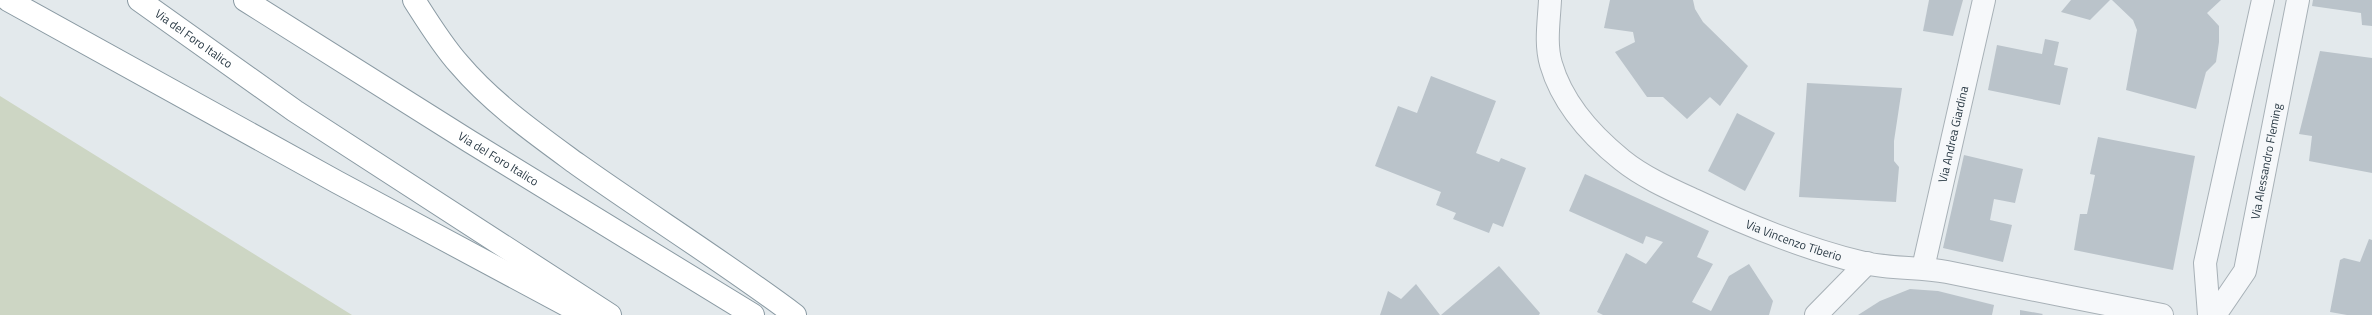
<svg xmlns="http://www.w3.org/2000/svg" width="2372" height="315" viewBox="0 0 2372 315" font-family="'Titillium Web',sans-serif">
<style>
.green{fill:#cdd6c4}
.building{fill:#bac3ca}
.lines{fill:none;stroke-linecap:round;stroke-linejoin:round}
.minor-casing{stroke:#a8b1b7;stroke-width:24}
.trunk-casing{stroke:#8a9aa3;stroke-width:24}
.minor{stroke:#f6f8fa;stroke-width:22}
.trunk{stroke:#fff;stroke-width:22}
.labels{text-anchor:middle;stroke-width:4;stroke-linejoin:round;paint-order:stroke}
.street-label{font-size:12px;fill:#2a3a45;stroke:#f3f7f9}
</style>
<rect width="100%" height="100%" fill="#e3e9ec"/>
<polygon class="green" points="0,96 352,315 0,315"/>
<g class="building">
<polygon points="1610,0 1693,0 1695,9 1703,22 1748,66 1720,106 1710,97 1687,119 1663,97 1647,97 1615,52 1635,42 1633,32 1604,28"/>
<polygon points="1929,0 1963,0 1953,36 1923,31"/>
<polygon points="2071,0 2110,0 2090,20 2061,12"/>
<polygon points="2112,0 2221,0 2207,13 2219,26 2219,42 2216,62 2206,72 2196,109 2126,90 2137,30 2133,20"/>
<polygon points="2313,0 2372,0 2372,26 2362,25 2361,13 2312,6"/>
<polygon points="2045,39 2059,42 2054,65 2068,68 2060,105 1988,90 1997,45 2042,54"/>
<polygon points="2320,51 2372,58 2372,173 2309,161 2312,136 2299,134"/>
<polygon points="1431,76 1496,101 1476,153 1499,162 1501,158 1526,168 1503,227 1493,223 1489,233 1453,219 1456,213 1436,205 1441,192 1375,166 1398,106 1417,113"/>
<polygon points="1807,83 1902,88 1894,141 1894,161 1899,167 1896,202 1799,197"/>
<polygon points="1737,113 1775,133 1745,191 1708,171"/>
<polygon points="2098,137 2195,156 2173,270 2074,250 2080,214 2087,214 2095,175 2090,174"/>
<polygon points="1964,155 2023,169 2015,203 1994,199 1990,220 2012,225 2003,262 1943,248"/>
<polygon points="1585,174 1709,231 1697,257 1713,264 1692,302 1711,311 1729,276 1749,264 1773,301 1769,315 1603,315 1597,312 1626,253 1646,264 1663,242 1646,236 1643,244 1569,211"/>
<polygon points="2369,239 2372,240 2372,315 2347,315 2330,312 2340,260 2344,258 2360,262"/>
<polygon points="1499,266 1540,313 1539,315 1441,315"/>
<polygon points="1416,284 1440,315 1380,315 1388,291 1401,299"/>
<polygon points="1910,289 1938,291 1994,305 1992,315 1858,315 1880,301"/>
<polygon points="2020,310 2043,314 2042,315 2020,315"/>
</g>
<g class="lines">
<g class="minor-casing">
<g id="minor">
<path id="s1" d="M1550,0C1549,21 1545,44 1551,64C1562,102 1591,135 1622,160C1643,177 1670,189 1694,200C1749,226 1805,249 1864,263C1891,269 1920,267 1947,272C2019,287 2090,301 2162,315"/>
<path id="s2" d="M1923,268L1984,0"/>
<polyline points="1816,315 1867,263"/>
<polyline points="2209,315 2205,263 2263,0"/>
<path id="s3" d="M2215,315L2245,271L2298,0"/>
</g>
</g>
<g class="trunk-casing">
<g id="trunk">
<polyline points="8,0 337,182 585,315"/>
<path id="s4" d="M139,0L295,111L610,315"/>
<path id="s5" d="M245,0L469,141L753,315"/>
<path d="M414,0C428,22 442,45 459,64C492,103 536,134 577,164C649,215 724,262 795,315"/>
</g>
</g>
<use href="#minor" class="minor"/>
<use href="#trunk" class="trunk"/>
</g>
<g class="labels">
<g class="street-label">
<text dy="4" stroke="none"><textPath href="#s4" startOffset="67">Via del Foro Italico</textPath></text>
<text dy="4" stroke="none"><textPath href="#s2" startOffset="137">Via Andrea Giardina</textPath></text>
<text dy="4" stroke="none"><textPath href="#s5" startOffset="299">Via del Foro Italico</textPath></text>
<text dy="4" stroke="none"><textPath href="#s3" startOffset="165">Via Alessandro Fleming</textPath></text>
<text dy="4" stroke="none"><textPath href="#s1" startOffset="376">Via Vincenzo Tiberio</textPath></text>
</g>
</g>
</svg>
